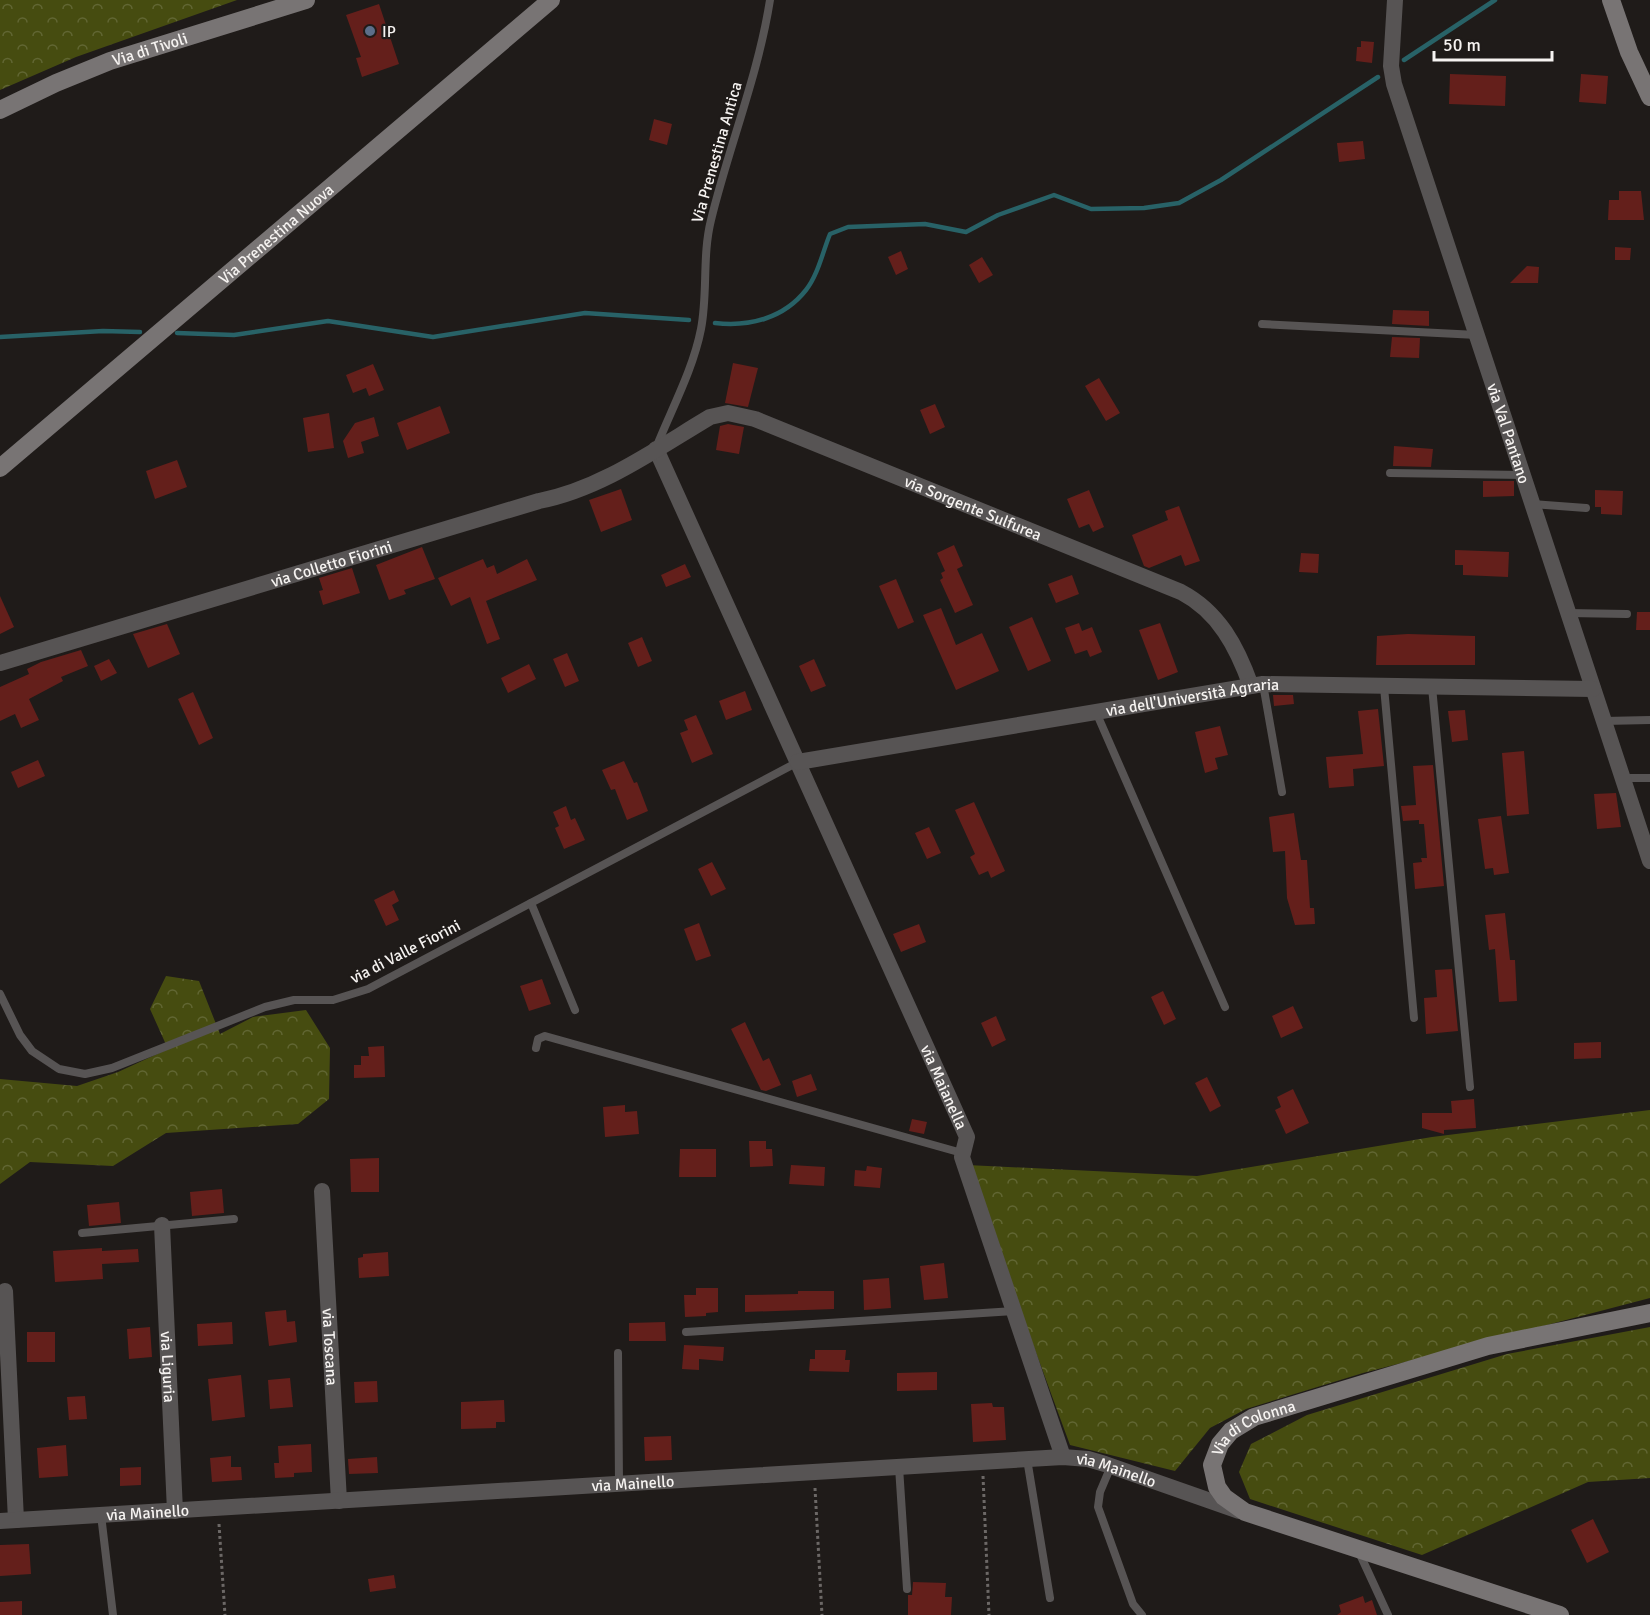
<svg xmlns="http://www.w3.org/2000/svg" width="1650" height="1615" viewBox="0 0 1650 1615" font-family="Signika,sans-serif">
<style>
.forest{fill:url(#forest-crowns)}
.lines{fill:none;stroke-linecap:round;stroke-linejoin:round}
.stream{stroke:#286267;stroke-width:4.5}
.building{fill:#641f1b}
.path{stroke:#6c6866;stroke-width:3;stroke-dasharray:3 3;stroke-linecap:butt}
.lane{stroke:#575454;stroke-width:8}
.street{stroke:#575454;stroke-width:16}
.secondary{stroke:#787474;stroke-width:18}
.service-dot{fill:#5c6f8a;stroke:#1f1b19;stroke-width:2}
.labels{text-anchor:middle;stroke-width:4.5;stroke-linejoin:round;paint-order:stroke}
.poi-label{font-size:16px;fill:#f6f3f1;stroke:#1f1b19;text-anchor:start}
.street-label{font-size:16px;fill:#f6f3f1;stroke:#1f1b19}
</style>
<defs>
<pattern id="forest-crowns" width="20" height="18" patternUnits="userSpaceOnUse" patternTransform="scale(1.5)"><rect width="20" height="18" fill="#464c10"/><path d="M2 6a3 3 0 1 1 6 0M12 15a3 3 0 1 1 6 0" fill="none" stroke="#616633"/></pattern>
</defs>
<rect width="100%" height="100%" fill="#1f1b19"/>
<g class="forest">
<polygon points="0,0 237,0 76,57 0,90"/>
<polygon points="166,976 199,981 220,1034 253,1017 306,1010 330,1048 329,1099 298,1124 166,1133 113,1166 30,1162 0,1184 0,1079 77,1086 118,1072 168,1049 150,1009"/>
<polygon points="1650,1110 1650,1298 1363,1373 1246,1409 1210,1428 1175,1471 1070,1445 967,1165 1197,1176 1432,1137"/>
<polygon points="1650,1327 1650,1478 1588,1482 1422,1555 1250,1499 1239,1472 1251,1444 1307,1415 1507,1354"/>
</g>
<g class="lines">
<g class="stream">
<polyline points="1404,60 1495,0"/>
<path d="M715,323C750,327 784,318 806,290C818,275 823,251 830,234L848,227L925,224L966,232L998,215L1054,195L1091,209L1144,208L1179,203L1221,180L1378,77"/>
<polyline points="177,333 234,335 328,321 433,337 585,313 689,320"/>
<polyline points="0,337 103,331 140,332"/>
</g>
</g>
<g class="building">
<polygon points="379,4 399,64 362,77 356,58 361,57 346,15"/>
<polygon points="1361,41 1374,42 1372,63 1356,61 1357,47 1361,47"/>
<polygon points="1450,74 1506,76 1505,106 1449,104"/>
<polygon points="1581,74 1608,76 1606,104 1579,102"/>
<polygon points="654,119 672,124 667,145 649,140"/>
<polygon points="1363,141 1365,159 1339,162 1337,143"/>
<polygon points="1619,191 1641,191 1644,220 1608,220 1609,200 1619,200"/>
<polygon points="1615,247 1631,248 1630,260 1615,260"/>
<polygon points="901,251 908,269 896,275 888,257"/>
<polygon points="982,257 993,275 979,283 969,265"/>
<polygon points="1527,266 1539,267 1538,283 1510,283"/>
<polygon points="1393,310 1429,311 1429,326 1392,324"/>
<polygon points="1392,337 1420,338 1419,358 1390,357"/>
<polygon points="733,363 758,368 748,407 725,403"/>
<polygon points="373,364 384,390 369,396 366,388 353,393 346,375"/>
<polygon points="1099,378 1120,413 1106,421 1085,386"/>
<polygon points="935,404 945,427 930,434 920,410"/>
<polygon points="440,406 450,433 407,450 397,423"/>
<polygon points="329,413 334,448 308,452 303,418"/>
<polygon points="374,417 379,436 361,442 364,453 348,458 343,441 355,423"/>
<polygon points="728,424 744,427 739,454 716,450 720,426"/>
<polygon points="1394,446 1433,449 1431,467 1393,466"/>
<polygon points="177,460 187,487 155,499 146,471"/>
<polygon points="1483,481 1514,481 1514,496 1483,497"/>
<polygon points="621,489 632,520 601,532 589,500"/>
<polygon points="1089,490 1104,527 1093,532 1089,524 1079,528 1067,499"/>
<polygon points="1595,490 1623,491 1622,515 1601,514 1601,507 1595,507"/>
<polygon points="1179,506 1200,561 1185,566 1181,555 1149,568 1144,566 1132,535 1168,520 1165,511"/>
<polygon points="954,545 963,566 957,569 973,605 955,613 940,580 943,578 941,573 945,571 937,553"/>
<polygon points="422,547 435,579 404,590 406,594 389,600 376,565"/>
<polygon points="1455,550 1509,552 1508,577 1463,575 1463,565 1455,565"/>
<polygon points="1301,553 1319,554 1318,573 1299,572"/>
<polygon points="483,559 487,568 494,565 497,574 527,559 537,580 486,601 500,639 487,644 470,597 451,606 438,578"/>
<polygon points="685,564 691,577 666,587 661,575"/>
<polygon points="352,568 360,593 323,605 319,591 323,590 319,578"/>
<polygon points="1072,575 1079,594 1056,603 1048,584"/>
<polygon points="896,579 914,622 898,629 879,586"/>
<polygon points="0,596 14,627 0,634"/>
<polygon points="941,608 956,645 982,633 999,671 956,690 923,615"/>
<polygon points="1637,612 1650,612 1650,630 1636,630"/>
<polygon points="1032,617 1051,661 1028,671 1009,627"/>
<polygon points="1079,623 1082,631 1092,627 1102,652 1090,657 1087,650 1075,654 1065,628"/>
<polygon points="1160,623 1178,672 1158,680 1139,630"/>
<polygon points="167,624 180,654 148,668 133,634"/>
<polygon points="1408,634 1475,636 1475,665 1376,665 1377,636"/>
<polygon points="642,637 652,661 638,667 628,643"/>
<polygon points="81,650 88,666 61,677 63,681 29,699 39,720 21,728 15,714 0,721 0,687 29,674 27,669 41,662"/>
<polygon points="567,653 579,681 565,687 553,659"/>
<polygon points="109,659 117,673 101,681 94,666"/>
<polygon points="814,659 826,686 811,692 799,666"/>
<polygon points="529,664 536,679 508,693 501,678"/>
<polygon points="745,691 752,710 726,720 719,701"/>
<polygon points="193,692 213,738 199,745 178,699"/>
<polygon points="1273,695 1293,695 1294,704 1274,706"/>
<polygon points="1378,709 1384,766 1353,769 1354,786 1329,788 1326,757 1363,754 1358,711"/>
<polygon points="1465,710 1468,740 1452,742 1448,711"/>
<polygon points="696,715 713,754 692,763 680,733 688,730 684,720"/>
<polygon points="1220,726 1228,755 1215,758 1218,769 1205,773 1195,732"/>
<polygon points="1524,751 1529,814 1507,816 1502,753"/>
<polygon points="38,760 45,776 18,788 11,772"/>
<polygon points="624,761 634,783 637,782 648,811 627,820 615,789 611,790 602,770"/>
<polygon points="1433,765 1444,886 1415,889 1413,863 1422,862 1421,858 1427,858 1424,824 1419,824 1419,820 1403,821 1401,806 1416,805 1413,766"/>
<polygon points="1616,793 1621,827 1597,829 1594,794"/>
<polygon points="974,802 1005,871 991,878 988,871 979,875 970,857 975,854 955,810"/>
<polygon points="566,806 571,820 575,818 585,840 564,849 555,828 559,826 553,812"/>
<polygon points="1294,813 1301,860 1307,860 1310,908 1314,908 1315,924 1295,925 1287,898 1285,851 1273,852 1269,817"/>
<polygon points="1501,816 1509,873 1494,875 1493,868 1485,869 1478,819"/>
<polygon points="929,827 941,853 927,859 915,833"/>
<polygon points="712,862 726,889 711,896 698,869"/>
<polygon points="394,890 399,901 392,905 399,920 386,926 374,900"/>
<polygon points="1505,913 1510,960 1515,960 1517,1001 1499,1002 1495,949 1489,950 1485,915"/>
<polygon points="699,923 711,956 696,961 684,929"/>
<polygon points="919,924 926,942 901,952 893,934"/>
<polygon points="1452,969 1458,1031 1426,1034 1424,998 1437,997 1435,970"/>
<polygon points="542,979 551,1004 529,1011 520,986"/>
<polygon points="1163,991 1176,1019 1164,1025 1151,997"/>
<polygon points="1293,1006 1303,1028 1281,1038 1272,1016"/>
<polygon points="996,1016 1006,1040 992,1047 981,1023"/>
<polygon points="745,1022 763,1061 769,1058 781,1085 766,1091 761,1090 731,1029"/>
<polygon points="1601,1042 1601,1058 1574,1059 1574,1043"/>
<polygon points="384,1046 385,1077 354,1078 354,1065 361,1065 361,1056 369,1056 368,1047"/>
<polygon points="811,1074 817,1090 797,1097 792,1081"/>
<polygon points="1207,1077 1221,1106 1210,1112 1195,1083"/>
<polygon points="1293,1089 1309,1123 1286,1134 1275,1110 1281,1107 1277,1097"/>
<polygon points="1474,1099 1476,1128 1444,1130 1444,1134 1422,1128 1422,1113 1452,1113 1451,1101"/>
<polygon points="625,1105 625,1112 637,1111 639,1134 605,1137 603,1107"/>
<polygon points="912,1119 927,1122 924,1134 909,1131"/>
<polygon points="749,1141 766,1141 766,1149 772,1149 773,1166 750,1167"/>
<polygon points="680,1149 716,1149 716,1177 679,1177"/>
<polygon points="379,1158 379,1192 351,1192 350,1159"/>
<polygon points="791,1165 825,1167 824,1186 789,1184"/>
<polygon points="867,1166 882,1168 880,1188 854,1186 855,1170 866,1171"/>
<polygon points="222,1189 224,1213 192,1216 190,1192"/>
<polygon points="119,1202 121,1223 89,1226 87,1205"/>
<polygon points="102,1248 102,1251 138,1249 139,1262 102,1264 103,1279 55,1282 53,1251"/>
<polygon points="388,1252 389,1276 359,1278 358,1258 363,1257 363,1254"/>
<polygon points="944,1263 948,1298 924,1300 920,1266"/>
<polygon points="889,1278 891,1308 864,1310 863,1280"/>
<polygon points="696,1288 718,1288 718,1312 706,1313 706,1316 685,1317 684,1295 696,1295"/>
<polygon points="798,1291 834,1291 834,1309 745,1312 745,1295 798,1294"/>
<polygon points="286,1310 287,1322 295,1321 297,1342 269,1346 265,1312"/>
<polygon points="232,1322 233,1344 198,1346 197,1324"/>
<polygon points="665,1322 666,1341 629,1341 629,1323"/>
<polygon points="150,1327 152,1357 129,1359 127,1329"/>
<rect x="27" y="1332" width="28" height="30"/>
<polygon points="684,1345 724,1347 723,1361 699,1359 699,1370 682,1369"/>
<polygon points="815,1350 846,1350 845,1360 850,1360 849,1372 809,1371 810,1359 815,1359"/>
<polygon points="937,1372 937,1390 897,1391 897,1373"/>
<polygon points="241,1375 245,1417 212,1421 208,1379"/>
<polygon points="290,1378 293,1407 270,1409 268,1380"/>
<polygon points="377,1381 378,1402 355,1403 354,1382"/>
<polygon points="85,1396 87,1419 69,1420 67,1397"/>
<polygon points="504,1400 505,1422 496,1422 496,1428 461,1429 461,1402"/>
<polygon points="992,1403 993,1407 1004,1407 1006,1440 973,1442 971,1404"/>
<polygon points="671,1436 672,1460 645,1461 644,1437"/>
<polygon points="311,1444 312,1472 294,1473 294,1477 275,1478 274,1463 279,1463 278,1446"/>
<polygon points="66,1445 68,1476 39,1478 37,1448"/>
<polygon points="231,1456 231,1467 241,1467 242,1480 212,1482 210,1458"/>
<polygon points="377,1457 378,1473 349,1474 348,1459"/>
<polygon points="141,1467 141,1485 120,1486 120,1468"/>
<polygon points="1593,1519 1609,1552 1587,1563 1571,1530"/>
<polygon points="29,1544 31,1574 0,1576 0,1545"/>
<polygon points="394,1575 396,1588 370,1592 368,1579"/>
<polygon points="913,1582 946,1583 945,1597 952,1597 951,1615 908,1615 908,1595 912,1595"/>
<polygon points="1363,1596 1365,1603 1372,1600 1377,1615 1337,1615 1341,1612 1339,1605"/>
<polygon points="22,1601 22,1615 0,1615 0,1602"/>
</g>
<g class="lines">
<g class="path">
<polyline points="983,1476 989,1615"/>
<polyline points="815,1488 822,1615"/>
<polyline points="219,1524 225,1615"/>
</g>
<g class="lane">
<polyline points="1262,324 1477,335"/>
<path d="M656,448C671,410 693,370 701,329C708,293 702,256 711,220C729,146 758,76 770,0"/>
<polyline points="1390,473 1523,475"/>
<polyline points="1532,504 1586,508"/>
<polyline points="1568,613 1627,614"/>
<polyline points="1263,684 1282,792"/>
<polyline points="1384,687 1414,1018"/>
<polyline points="1432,687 1470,1087"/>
<polyline points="1096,712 1225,1007"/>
<polyline points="1604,721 1650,720"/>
<polyline points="1623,778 1650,778"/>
<polyline points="531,903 575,1010"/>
<polyline points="0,994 20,1035 32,1051 59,1069 85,1074 112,1068 265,1007 294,1000 333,1000 368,989 798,762"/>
<polyline points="536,1048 538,1039 545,1036 962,1153"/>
<polyline points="82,1233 234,1219"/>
<polyline points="686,1332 1014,1311"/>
<polyline points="618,1353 619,1484"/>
<polyline points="1027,1459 1050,1598"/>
<polyline points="1111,1466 1100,1492 1098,1507 1133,1604 1142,1615"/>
<polyline points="899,1467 907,1589"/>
<polyline points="101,1515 113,1615"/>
<polyline points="1358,1550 1388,1615"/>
</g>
<g class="street">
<path id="s1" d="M1395,0L1391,66L1394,84L1650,861"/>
<path id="s2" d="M656,449L967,1137L962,1157L1063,1457"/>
<path id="s3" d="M0,663L539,501C601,489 656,449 710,417L728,413L755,419L1181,592C1219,612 1237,647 1251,686"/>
<path id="s4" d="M798,762L1263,684L1593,689"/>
<path id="s5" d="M322,1191L339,1501"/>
<path id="s6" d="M162,1225L175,1511"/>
<polyline points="5,1291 16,1520"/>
<path id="s7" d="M0,1521L1063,1457L1088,1459L1105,1464L1239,1511"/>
</g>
<g class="secondary">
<polyline points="1611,0 1629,52 1650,97"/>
<path id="s8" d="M0,110L56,83L110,61L306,0"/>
<path id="s9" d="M0,468L551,0"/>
<path id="s10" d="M1560,1615L1245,1512L1224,1497L1217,1487L1212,1465L1220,1444L1231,1431L1254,1417L1488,1346L1650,1313"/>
</g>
</g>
<circle class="service-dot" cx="370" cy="31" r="6"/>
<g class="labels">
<g class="poi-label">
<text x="382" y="37">IP</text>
</g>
<g class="street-label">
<text dy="6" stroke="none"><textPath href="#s8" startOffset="162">Via di Tivoli</textPath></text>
<text transform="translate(716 152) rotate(-74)" y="6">Via Prenestina Antica</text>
<text dy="6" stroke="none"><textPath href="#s9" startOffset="362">Via Prenestina Nuova</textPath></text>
<text dy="6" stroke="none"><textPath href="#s1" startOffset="452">via Val Pantano</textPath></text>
<text dy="6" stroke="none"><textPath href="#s3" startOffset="1036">via Sorgente Sulfurea</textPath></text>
<text dy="6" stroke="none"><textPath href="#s3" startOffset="346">via Colletto Fiorini</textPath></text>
<text dy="6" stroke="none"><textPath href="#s4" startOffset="400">via dell'Università Agraria</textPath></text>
<text transform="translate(405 951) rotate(-27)" y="6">via di Valle Fiorini</text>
<text dy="6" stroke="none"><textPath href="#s2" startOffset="700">via Maianella</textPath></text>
<text dy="6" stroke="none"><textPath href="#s5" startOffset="156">via Toscana</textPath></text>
<text dy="6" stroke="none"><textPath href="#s6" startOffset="142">via Liguria</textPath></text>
<text dy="6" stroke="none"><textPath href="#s10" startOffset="452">Via di Colonna</textPath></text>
<text dy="6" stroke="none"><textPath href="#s7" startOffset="1120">via Mainello</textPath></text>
<text dy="6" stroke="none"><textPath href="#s7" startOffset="634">via Mainello</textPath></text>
<text dy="6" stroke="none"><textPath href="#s7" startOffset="148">via Mainello</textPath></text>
</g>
</g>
<path d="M1434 51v9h118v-9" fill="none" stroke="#f6f3f1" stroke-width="3"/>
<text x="1443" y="51" font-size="18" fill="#f6f3f1" stroke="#1f1b19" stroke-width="4.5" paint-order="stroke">50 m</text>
</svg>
